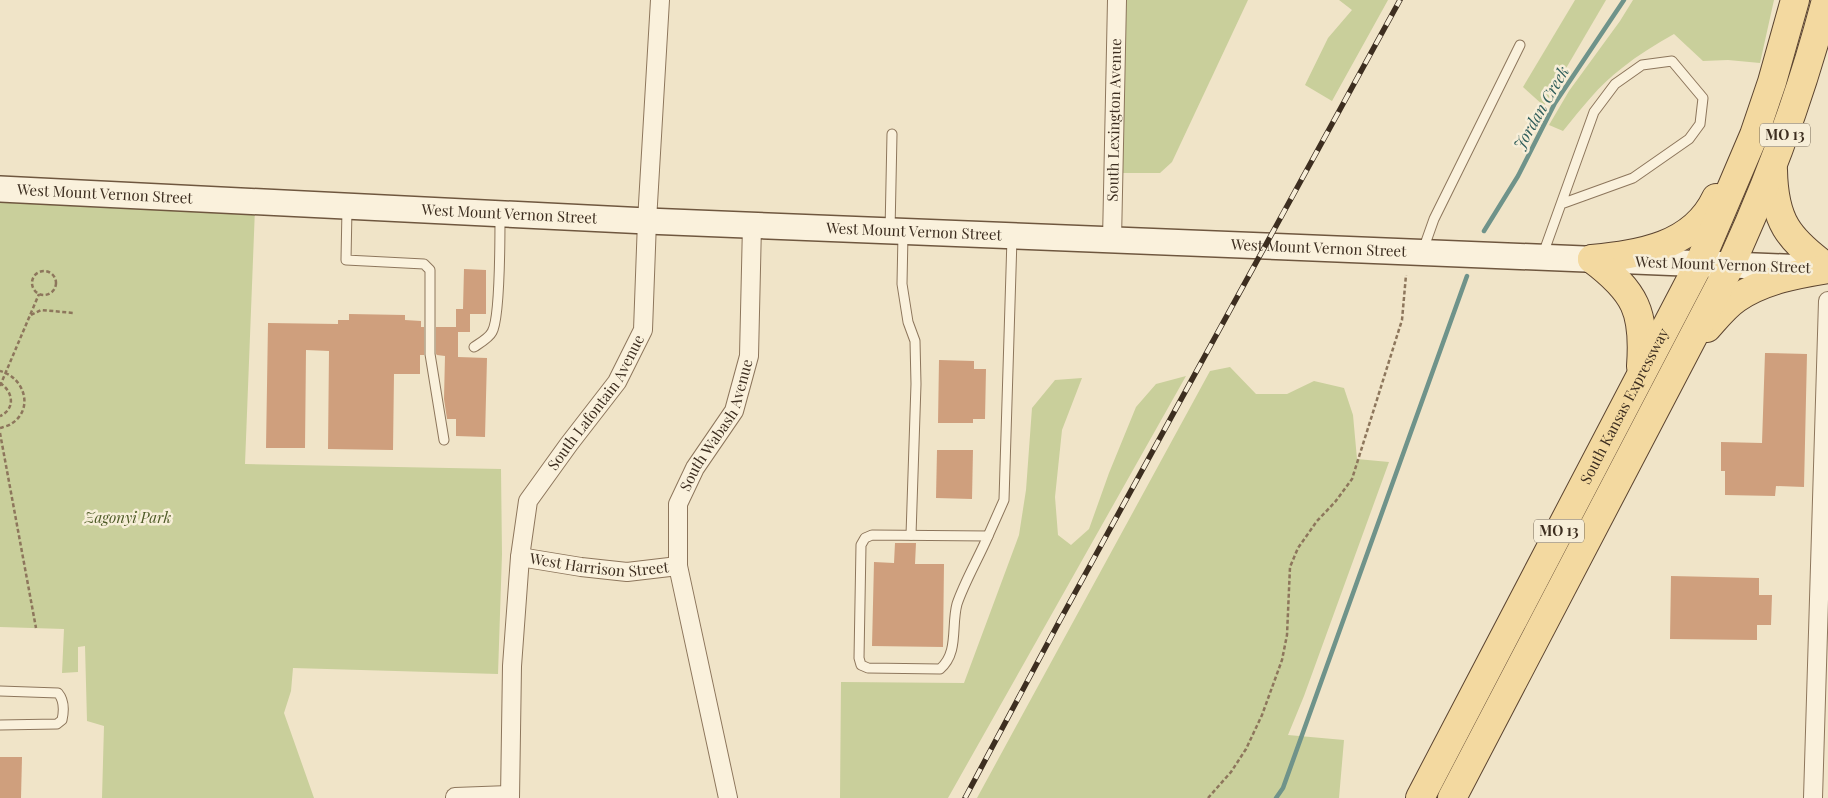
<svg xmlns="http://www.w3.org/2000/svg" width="1828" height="798" viewBox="0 0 1828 798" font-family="'Playfair Display',serif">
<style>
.green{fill:#c9cf9b}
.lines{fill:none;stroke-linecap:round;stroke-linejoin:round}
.stream{stroke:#6f938a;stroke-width:4.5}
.building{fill:#cf9f7d}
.lane-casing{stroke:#8d765c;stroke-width:11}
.street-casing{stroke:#8d765c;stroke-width:20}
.secondary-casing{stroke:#6f573f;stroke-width:28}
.primary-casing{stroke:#5b4430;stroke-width:30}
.path{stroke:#8d765c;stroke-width:2.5;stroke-dasharray:4 2.5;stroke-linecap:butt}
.lane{stroke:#faf1dc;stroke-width:9}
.street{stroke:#faf1dc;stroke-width:18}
.secondary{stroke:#faf1dc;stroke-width:25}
.primary{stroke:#f3d9a0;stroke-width:28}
.rail-casing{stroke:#3d2e20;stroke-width:5.5}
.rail{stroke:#f7eed8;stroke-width:4;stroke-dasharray:11;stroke-linecap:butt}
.labels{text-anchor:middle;stroke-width:5;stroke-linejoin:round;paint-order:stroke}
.shield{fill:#f7eed8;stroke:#756857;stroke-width:1}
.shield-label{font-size:14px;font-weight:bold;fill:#3d2e20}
.street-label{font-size:15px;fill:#3d2e20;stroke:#f7eed8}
.park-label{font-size:15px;font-style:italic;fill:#4d5a26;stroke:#f7eed8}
.water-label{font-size:16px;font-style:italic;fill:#2f5d5a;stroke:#f7eed8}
</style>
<rect width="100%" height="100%" fill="#f0e4c8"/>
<g class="green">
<polygon points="1126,0 1248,0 1172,162 1160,173 1119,173"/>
<polygon points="1339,0 1388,0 1332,101 1305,85 1328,38 1352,10"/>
<polygon points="1575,0 1606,0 1544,106 1523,87"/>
<path d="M1633,0H1774L1760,63L1728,60L1703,61L1674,34C1656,44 1638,55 1622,68C1599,85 1581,109 1563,131L1549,125L1569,91L1620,21Z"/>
<polygon points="0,197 255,208 245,464 501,469 502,554 498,674 293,668 291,691 284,713 314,798 102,798 104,726 87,721 85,646 78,647 78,672 62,673 64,629 0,627"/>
<polygon points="1230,367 1256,394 1287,394 1314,381 1344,388 1353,415 1357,459 1389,462 1304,696 1288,735 1344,740 1339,798 977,798 1210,371"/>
<polygon points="1186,376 948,798 840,798 841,682 964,683 1019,535 1026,490 1032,408 1055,380 1082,378 1062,430 1055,497 1058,535 1071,545 1089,529 1109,473 1136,407 1156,384"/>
</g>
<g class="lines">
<g class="stream">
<polyline points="1484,231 1518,176 1555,103 1624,0"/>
<polyline points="1276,798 1283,788 1467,276"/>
</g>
</g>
<g class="building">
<polygon points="464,269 486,270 486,314 470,314 470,332 458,332 458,357 487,358 485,437 456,436 456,419 447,419 444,399 445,356 437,355 436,354 436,327 456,327 456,309 463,309"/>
<polygon points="349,314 405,315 405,320 421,321 421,327 424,327 424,355 420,355 420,374 394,374 393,450 328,449 329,351 306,350 305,448 266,448 268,323 338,324 338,320 349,320"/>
<polygon points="1765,353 1807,354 1804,487 1776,486 1775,496 1725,495 1725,471 1721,471 1721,442 1762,443"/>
<polygon points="939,360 974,361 974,369 986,369 985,419 973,419 973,423 938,423"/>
<polygon points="937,450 973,450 972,499 936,498"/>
<polygon points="895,543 916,543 915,564 944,564 943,647 872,646 874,562 894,563"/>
<polygon points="1671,576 1759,578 1759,595 1772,595 1771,625 1757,625 1757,640 1670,639"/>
<polygon points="0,757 22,757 21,798 0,798"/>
</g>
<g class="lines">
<g class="lane-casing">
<g id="lane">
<polyline points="347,209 346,260 424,264 430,270 430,354 444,440"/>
<polyline points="890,231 892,134"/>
<polyline points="903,234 902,284 908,322 915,341 916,384 911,535"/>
<polyline points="1423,250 1434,219 1520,45"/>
<polyline points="1543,254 1594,112 1615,84 1642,65 1672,61 1703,98 1700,124 1689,139 1633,178 1561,204"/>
<path d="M474,347C480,343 489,338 492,332C500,319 500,236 500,216"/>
<path d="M872,535L988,536C979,557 964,583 957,604C951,626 959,653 940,669L868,668L861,665L859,658L861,545L865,538Z"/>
<polyline points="988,536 1004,500 1012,238"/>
<path d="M0,691L58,693C64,700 64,711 62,720L57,724L0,725"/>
</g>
</g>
<g class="street-casing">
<g id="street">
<path id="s1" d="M1112,240L1117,0"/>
<path id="s2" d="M520,557L581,567L627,572L678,566"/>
<polyline points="455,797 509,795"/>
<path id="s3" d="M510,798L512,666L520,557L528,501L569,444L617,382L643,330L647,221L660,0"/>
<path id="s4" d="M728,798L678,566V504L695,468L734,411L749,356L752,225"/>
<polyline points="1813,798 1828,301"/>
</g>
</g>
<g class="secondary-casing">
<g id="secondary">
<path id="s5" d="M0,189L647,221L1806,268"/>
</g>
</g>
<g class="primary-casing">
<g id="primary">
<path d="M1773,170C1774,221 1788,239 1828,268"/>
<path d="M1592,259C1639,254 1693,247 1716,198"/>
<path d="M1592,259C1636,292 1645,312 1641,366"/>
<path d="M1707,328C1716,318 1725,306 1737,298C1764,280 1797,274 1828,269"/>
<path id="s6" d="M1420,798L1699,264L1754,135L1772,82L1795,0"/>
<path d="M1452,798L1730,266C1770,179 1802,92 1826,0"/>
</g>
</g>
<g class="path">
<circle cx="44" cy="283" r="12"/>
<polyline points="31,315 41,310 74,313"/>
<path d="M0,383C13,391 16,409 0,416"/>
<polyline points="0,386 39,294"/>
<path d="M0,428C3,427 8,426 11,424C35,409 24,377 0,371"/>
<polyline points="0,433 36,628"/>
<polyline points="1208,798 1231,772 1246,749 1262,715 1282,660 1287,635 1290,567 1298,548 1317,521 1335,502 1352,479 1402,320 1406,275"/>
</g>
<use href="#lane" class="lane"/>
<use href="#street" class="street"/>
<use href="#secondary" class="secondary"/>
<use href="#primary" class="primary"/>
<g class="rail-casing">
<polyline id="rail" points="965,798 1059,622 1400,0"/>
</g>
<use href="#rail" class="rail"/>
</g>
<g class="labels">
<g class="shield">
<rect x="1760" y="123.5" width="50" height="23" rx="4"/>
<rect x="1534" y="519.5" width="50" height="23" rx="4"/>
</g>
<g class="shield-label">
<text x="1785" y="140">MO 13</text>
<text x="1559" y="536">MO 13</text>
</g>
<g class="street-label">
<text dy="5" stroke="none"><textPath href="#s1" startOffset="120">South Lexington Avenue</textPath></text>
<text dy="5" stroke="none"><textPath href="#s5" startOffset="105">West Mount Vernon Street</textPath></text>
<text dy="5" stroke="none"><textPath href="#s5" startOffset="510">West Mount Vernon Street</textPath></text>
<text dy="5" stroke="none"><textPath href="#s5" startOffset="915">West Mount Vernon Street</textPath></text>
<text dy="5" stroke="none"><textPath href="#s5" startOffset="1320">West Mount Vernon Street</textPath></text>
<text transform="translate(1723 265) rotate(2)" y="5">West Mount Vernon Street</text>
<text dy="5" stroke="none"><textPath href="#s3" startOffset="418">South Lafontain Avenue</textPath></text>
<text dy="5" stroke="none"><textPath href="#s6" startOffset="442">South Kansas Expressway</textPath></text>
<text dy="5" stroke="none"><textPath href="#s4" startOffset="388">South Wabash Avenue</textPath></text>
<text dy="5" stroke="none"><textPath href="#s2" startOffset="80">West Harrison Street</textPath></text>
</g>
<g class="park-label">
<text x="128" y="523">Zagonyi Park</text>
</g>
<g class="water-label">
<text transform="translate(1541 108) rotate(-60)" y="6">Jordan Creek</text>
</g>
</g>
</svg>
